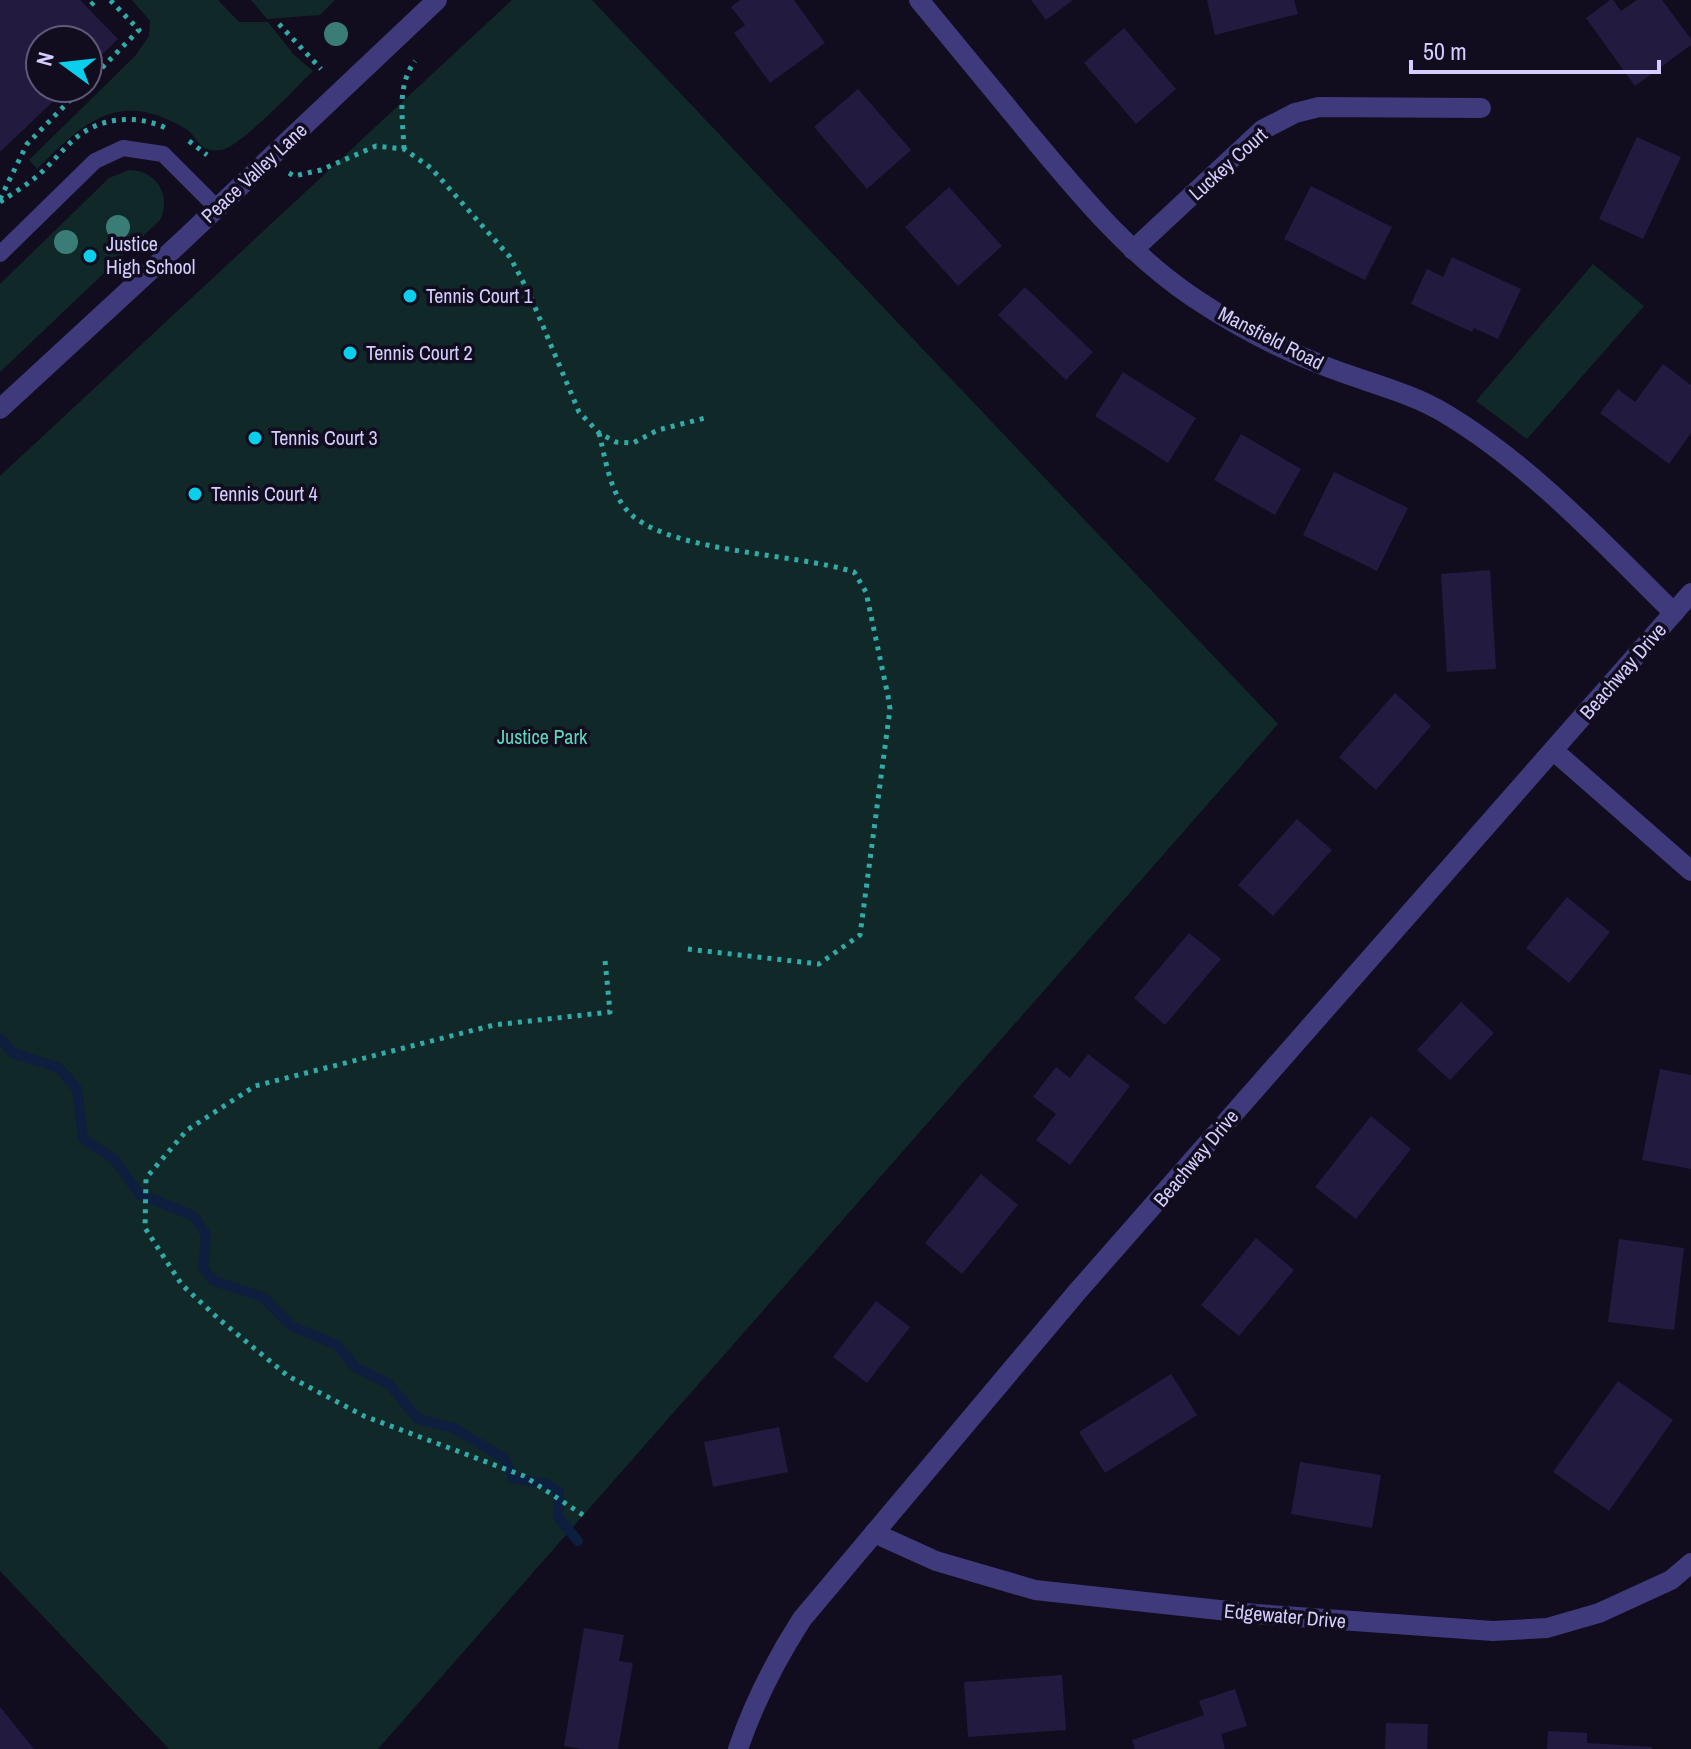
<svg xmlns="http://www.w3.org/2000/svg" width="1691" height="1749" viewBox="0 0 1691 1749" font-family="'Archivo Narrow',sans-serif">
<style>
.green{fill:#102828}
.lines{fill:none;stroke-linecap:round;stroke-linejoin:round}
.stream{stroke:#0d1e3e;stroke-width:10}
.building{fill:#221a3f}
.path{stroke:#32aba8;stroke-width:5;stroke-dasharray:4 6;stroke-linecap:butt}
.service{stroke:#3e3a7c;stroke-width:16}
.minor{stroke:#3e3a7c;stroke-width:20}
.tertiary{stroke:#3e3a7c;stroke-width:20}
.tree{fill:#3a7d76}
.poi-dot{fill:#0acfec;stroke:#110d1e;stroke-width:3}
.labels{text-anchor:middle;stroke-width:7;stroke-linejoin:round;paint-order:stroke}
.street-label{font-size:20px;fill:#d4cdfd;stroke:#110d1e}
.poi-label{font-size:20px;fill:#d4cdfd;stroke:#110d1e;text-anchor:start}
.park-label{font-size:20px;fill:#5cd9be;stroke:#110d1e}
</style>
<rect width="100%" height="100%" fill="#110d1e"/>
<g class="green">
<path d="M132,0H218L239,22H268L294,55L313,71C296,87 239,149 220,150C198,153 199,138 186,129C119,88 84,122 37,169L29,160L135,56L149,36L150,21Z"/>
<polygon points="251,0 335,0 320,15 267,19"/>
<polygon points="512,0 592,0 1278,724 378,1749 169,1749 0,1571 0,476"/>
<path d="M129,170C156,170 172,195 160,220L0,372V284L109,178Z"/>
<polygon points="1593,264 1644,306 1527,439 1476,401"/>
</g>
<g class="lines">
<polyline class="stream" points="0,1038 13,1053 59,1068 77,1089 83,1139 115,1160 139,1194 194,1216 206,1235 203,1268 214,1281 263,1297 291,1326 337,1345 355,1367 389,1384 418,1419 454,1428 505,1459 513,1478 547,1484 559,1492 558,1517 578,1541"/>
</g>
<g class="building">
<polygon points="0,0 80,0 118,39 88,68 88,40 40,40 40,88 67,88 0,152"/>
<polygon points="740,0 794,0 825,43 770,83 734,33 745,25 731,7"/>
<polygon points="1031,0 1073,0 1046,20"/>
<polygon points="1207,0 1294,0 1298,14 1215,35"/>
<polygon points="1610,0 1613,0 1621,11 1637,0 1662,0 1691,39 1691,45 1635,86 1586,18"/>
<polygon points="1124,28 1176,89 1136,124 1084,63"/>
<polygon points="858,89 911,150 867,189 814,127"/>
<polygon points="1637,137 1681,157 1643,239 1599,219"/>
<polygon points="1311,186 1392,227 1365,280 1284,239"/>
<polygon points="949,187 1002,246 958,286 905,227"/>
<polygon points="1452,257 1521,289 1498,339 1474,328 1472,332 1411,304 1427,269 1443,277"/>
<polygon points="1025,287 1093,352 1066,380 998,315"/>
<polygon points="1663,364 1691,385 1691,433 1669,464 1600,413 1618,389 1635,402"/>
<polygon points="1123,372 1196,418 1168,463 1095,416"/>
<polygon points="1241,434 1301,469 1275,515 1214,480"/>
<polygon points="1334,472 1408,508 1377,571 1303,535"/>
<polygon points="1490,570 1496,669 1447,672 1441,574"/>
<polygon points="1395,693 1431,726 1376,790 1339,757"/>
<polygon points="1297,819 1332,850 1273,916 1238,885"/>
<polygon points="1567,897 1610,932 1569,983 1526,948"/>
<polygon points="1189,933 1221,959 1165,1025 1134,998"/>
<polygon points="1461,1002 1494,1033 1450,1080 1417,1050"/>
<polygon points="1088,1054 1130,1086 1070,1165 1036,1140 1056,1114 1033,1097 1056,1067 1070,1078"/>
<polygon points="1660,1069 1691,1075 1691,1169 1642,1160"/>
<polygon points="1371,1116 1411,1149 1356,1219 1315,1187"/>
<polygon points="981,1174 1018,1205 962,1274 925,1243"/>
<polygon points="1256,1238 1294,1270 1239,1336 1201,1305"/>
<polygon points="1619,1239 1684,1248 1674,1330 1608,1322"/>
<polygon points="876,1301 910,1327 867,1383 833,1357"/>
<polygon points="1171,1374 1197,1415 1105,1473 1079,1432"/>
<polygon points="1618,1381 1673,1420 1609,1511 1553,1472"/>
<polygon points="779,1427 788,1472 713,1487 704,1442"/>
<polygon points="1300,1462 1381,1475 1372,1528 1291,1514"/>
<polygon points="584,1628 624,1635 619,1661 633,1663 618,1749 582,1749 564,1746"/>
<polygon points="1062,1675 1066,1730 968,1737 964,1682"/>
<polygon points="1235,1689 1247,1726 1221,1734 1225,1749 1135,1749 1132,1740 1204,1715 1199,1701"/>
<polygon points="0,1707 34,1749 0,1749"/>
<polygon points="1386,1723 1428,1724 1427,1749 1385,1749"/>
<polygon points="1548,1731 1587,1733 1587,1743 1652,1747 1652,1749 1547,1749"/>
</g>
<g class="lines">
<g class="path">
<polyline points="91,5 96,0"/>
<polyline points="279,24 321,69"/>
<polyline points="88,82 139,30 110,0"/>
<polyline points="189,141 207,155"/>
<path d="M404,149C403,120 396,86 415,61"/>
<polyline points="289,173 294,176 321,170 376,146 404,149 431,168 510,257 529,293 579,412 599,433 616,442 633,443 658,430 705,418"/>
<polyline points="0,199 27,144 82,88"/>
<path d="M0,202C12,194 25,186 36,177C51,165 62,149 77,137C103,116 138,115 166,128"/>
<path d="M599,433C606,460 610,498 634,517C680,553 794,553 854,572L866,592L888,696L890,709L860,935L819,964L687,949"/>
<polyline points="583,1515 524,1476 364,1416 288,1376 220,1320 182,1285 145,1228 146,1178 187,1130 255,1086 494,1025 610,1012 605,960"/>
</g>
<polyline class="service" points="0,254 95,161 123,148 163,154 217,208"/>
<g class="minor">
<path d="M919,0C955,44 991,87 1027,131C1078,192 1127,253 1194,298C1233,324 1278,348 1322,365C1364,382 1408,391 1446,414C1531,465 1604,544 1674,613"/>
<polyline points="1133,250 1262,130 1295,113 1319,107 1481,108"/>
<polyline points="0,409 179,244 437,0"/>
<polyline points="1554,751 1691,871"/>
<polyline points="874,1533 936,1561 1035,1590 1256,1614 1493,1631 1547,1628 1599,1613 1671,1580 1691,1563"/>
</g>
<path class="tertiary" d="M738,1749C754,1702 775,1661 802,1619L1077,1292L1691,593"/>
</g>
<g class="tree">
<circle cx="336" cy="34" r="12"/>
<circle cx="118" cy="227" r="12"/>
<circle cx="66" cy="242" r="12"/>
</g>
<g class="poi-dot">
<circle cx="90" cy="256" r="8"/>
<circle cx="410" cy="296" r="8"/>
<circle cx="350" cy="353" r="8"/>
<circle cx="255" cy="438" r="8"/>
<circle cx="195" cy="494" r="8"/>
</g>
<g class="labels">
<g class="street-label">
<text transform="translate(1228 164) rotate(-42)" y="7">Luckey Court</text>
<text transform="translate(254 173) rotate(-43)" y="7">Peace Valley Lane</text>
<text transform="translate(1271 338) rotate(27)" y="7">Mansfield Road</text>
<text transform="translate(1623 671) rotate(-49)" y="7">Beachway Drive</text>
<text transform="translate(1196 1158) rotate(-50)" y="7">Beachway Drive</text>
<text transform="translate(1285 1616) rotate(5)" y="7">Edgewater Drive</text>
</g>
<g class="poi-label">
<text x="106" y="251">Justice<tspan x="106" dy="23">High School</tspan></text>
<text x="426" y="303">Tennis Court 1</text>
<text x="366" y="360">Tennis Court 2</text>
<text x="271" y="445">Tennis Court 3</text>
<text x="211" y="501">Tennis Court 4</text>
</g>
<g class="park-label">
<text x="542" y="744">Justice Park</text>
</g>
</g>
<g transform="translate(64 64) rotate(285)"><circle r="38" fill="#110d1e" stroke="#5f5a77" stroke-width="2"/>
<path d="M0-6L14 30L0 20L-14 30Z" fill="#0acfec"/>
<text y="-12" font-size="22" font-weight="bold" text-anchor="middle" fill="#d4cdfd">N</text>
</g>
<path d="M1411 60v12h248v-12" fill="none" stroke="#d4cdfd" stroke-width="4"/>
<text x="1423" y="60" font-size="24" fill="#d4cdfd" stroke="#110d1e" stroke-width="6" paint-order="stroke">50 m</text>
</svg>
